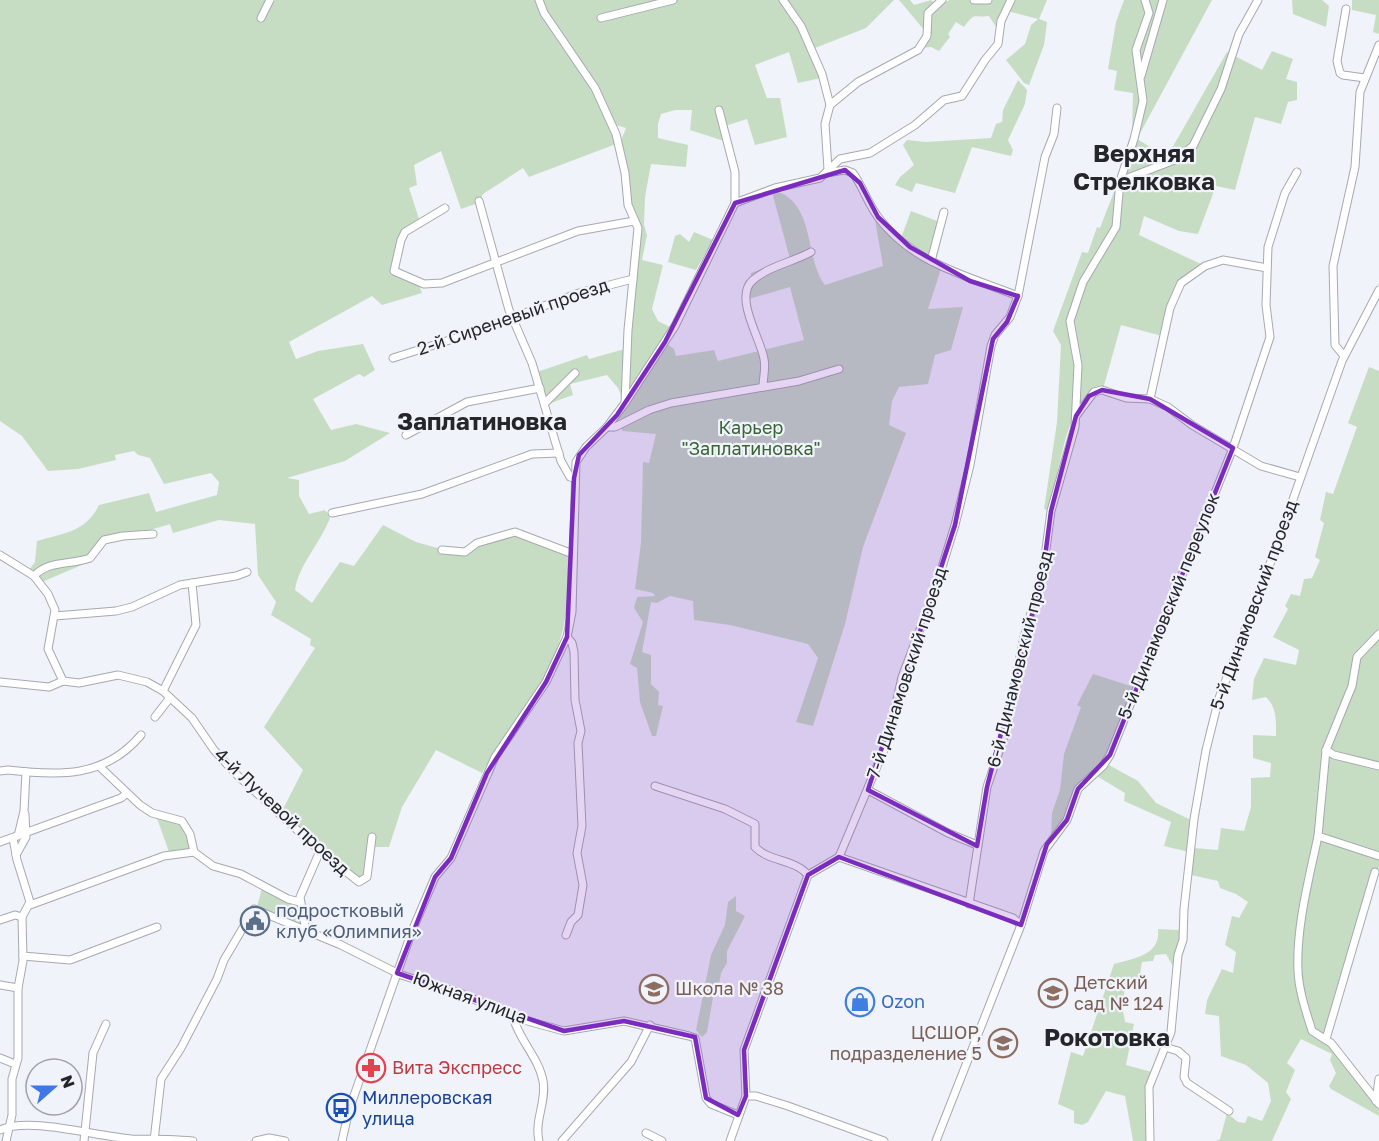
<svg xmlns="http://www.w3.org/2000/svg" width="1379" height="1141" viewBox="0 0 1379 1141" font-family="'Golos Text',sans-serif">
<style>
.green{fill:#c6ddc3}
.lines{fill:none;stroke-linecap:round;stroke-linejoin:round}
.street-casing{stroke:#a6a9af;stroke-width:9}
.street{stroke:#fff;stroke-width:7}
.marked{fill:#7b2cbf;fill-opacity:0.2;stroke:#7b2cbf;stroke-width:4.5;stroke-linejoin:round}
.labels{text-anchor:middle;stroke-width:4.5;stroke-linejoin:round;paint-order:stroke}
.street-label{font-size:18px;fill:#252629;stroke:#f0f3fa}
.park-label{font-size:18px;fill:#386333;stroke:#f0f3fa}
.service-label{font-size:18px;fill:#4e5e75;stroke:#f0f3fa;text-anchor:start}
.education-label{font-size:18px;fill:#785e54;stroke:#f0f3fa;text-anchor:start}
.shop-label{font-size:18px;fill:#366cbe;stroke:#f0f3fa;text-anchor:start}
.health-label{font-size:18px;fill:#be3a42;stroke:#f0f3fa;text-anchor:start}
.transit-label{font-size:18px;fill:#164399;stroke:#f0f3fa;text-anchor:start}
.district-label{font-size:24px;font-weight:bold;fill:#252629;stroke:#f0f3fa}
</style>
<rect width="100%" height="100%" fill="#f0f3fa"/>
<g class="green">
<path d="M0,0H266L259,17L264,19L275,0H535C548,32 572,59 591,88C602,104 610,125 616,144L529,177L523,168L483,194L478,203L461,209L441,151L414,165L417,185L409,188L419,219L400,235L393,264L417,280L422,293L382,305L372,296L289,342L296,359L318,351L363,344L375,370L364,377L359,374L313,399L331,430L356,424L390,433L345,461L287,478L299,480V496L309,514L325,510L330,518C320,544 299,564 295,590L312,603L340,562L354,566L383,525L416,542L452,552L515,534L567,554L569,558C571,620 559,660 524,711C510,732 494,750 482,773L436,750L402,807L389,847H370L366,876L359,880L282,811L303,770L264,727L315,648L310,645L311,639L271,615L276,602L258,575L255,524L219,520L173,533L170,524L104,544L91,561L42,582L29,570L35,562L37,541C64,533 86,532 99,505L149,493L156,512L217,495L219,482L211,473L164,484L150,458L138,455L134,451L115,455L116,460L78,469L48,471L22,436L0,421Z"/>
<polygon points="542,0 894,0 866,28 815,48 803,23 821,78 798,83 789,52 755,65 767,98 780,98 787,137 755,145 747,119 725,126 724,141 690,130 692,110 675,110 661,114 658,124 658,138 688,145 686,167 651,164 645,197 644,225 647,235 642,260 663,265 652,309 658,321 670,327 628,396 631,330 641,232 631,205 622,150 622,138 626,128 616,125 545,11"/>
<path d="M899,0H910L914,5L931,0L937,5L950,0H1010L998,30L989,16C974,18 975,11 964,27L956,22L948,34L950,37L939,51L931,47L922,48L925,31Z"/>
<polygon points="1015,0 1047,0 1039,19 1047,22 1044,45 1029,85 1024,83 1006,60 1025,44 1031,25 1038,19 1007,11"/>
<path d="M1124,0H1212L1137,139L1167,157L1227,52L1262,70L1272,51L1293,59L1286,79L1297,82V100L1288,102L1281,124L1255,117L1235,190L1216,186L1198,234L1179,231L1144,216L1139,235L1203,265L1182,280L1162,336L1121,325L1103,389C1066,387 1059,484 1048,510L1044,509L1057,422L1061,345L1053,331L1082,252L1088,253L1097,227L1100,228L1119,179L1132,136L1133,93L1114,90L1117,71L1108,69L1116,22Z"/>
<polygon points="1292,0 1322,0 1329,6 1326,27 1293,14"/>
<polygon points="1352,0 1379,0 1379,34 1373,32 1376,15 1352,10"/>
<polygon points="1018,80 1027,90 1025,104 1008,140 1013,150 1011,156 972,147 955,193 916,183 912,192 895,185 900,177 914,165 903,145 907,140 926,142 991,138 996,124 1002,122 1003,110"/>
<path d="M776,191C816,204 804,258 825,285L883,266L875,220L891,234L941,269L928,309L963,307L951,350L935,355L928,384L899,387L892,401L889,425L906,433L863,547L845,624L813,726L796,722L818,658L808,644L730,625L694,620L693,601L670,596L657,603L651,602L642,652L651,655V684L659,692L658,705L663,706L656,736H652L640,702L637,668L630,664L643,622L634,608L637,597L655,596L653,593L635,589L641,543L643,462L649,463L656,434L622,431V427L614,424L667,344L674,349L676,356L714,350L718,361L804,340L790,287L749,299L751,273L790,259L772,192Z"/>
<polygon points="911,211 945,224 936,260 901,238"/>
<polygon points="694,232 713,240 696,270 668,262 675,236 680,234 689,242"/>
<polygon points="625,349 622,398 618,388 607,375 570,384 573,395 548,404 537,372 587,355 589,359"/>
<path d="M1369,367L1379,371V867L1330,1037L1367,1087L1366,1093L1379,1108V1116L1331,1089L1329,1086L1336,1073L1330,1060L1332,1054L1301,1039L1287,1063L1295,1070L1286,1092L1291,1099L1272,1141H1216L1220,1139L1227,1113L1238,1122L1245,1123L1248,1116L1262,1121L1271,1101L1268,1083L1246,1065L1221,1056L1219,1016L1205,1014L1207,1000L1222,969L1233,973L1236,952L1225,945L1232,916L1239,918L1248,902L1236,894L1220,888L1218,881L1191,875L1194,848L1218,850L1221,828L1244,831L1251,807V778L1270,777L1271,763L1253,758V735L1276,736C1276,721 1277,708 1266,697L1252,700L1254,679L1264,658L1296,665L1299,650L1273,637L1288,609L1285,606L1291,594L1300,596L1304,579L1312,578L1320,560L1315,557L1324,523L1320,520L1326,492L1333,494L1357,427L1348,423Z"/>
<polygon points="1093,674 1134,687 1108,754 1085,778 1058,833 1051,836 1052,813 1060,790 1064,754 1081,707 1077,705"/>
<polygon points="1107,764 1138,781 1156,803 1191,820 1189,852 1164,846 1171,822 1124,801 1125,793 1095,775"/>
<path d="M152,814C180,820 183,821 191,848L169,852L158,821Z"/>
<polygon points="262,888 298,904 301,927 257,907"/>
<polygon points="736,896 736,911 745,916 727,951 727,963 721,973 718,990 714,992 707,1032 702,1037 696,1030 711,955 725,925 728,902"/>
<path d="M1180,927L1182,933L1174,968L1166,954L1155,955L1153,961L1142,962L1138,986L1126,983L1122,1004L1125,1022L1134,1024L1126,1065L1152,1072L1146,1099L1147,1141H1133L1125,1096L1106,1091L1088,1122L1082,1125L1074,1123V1111L1058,1104L1071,1052L1083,1056L1114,964C1135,958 1161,955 1158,929L1178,930Z"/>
</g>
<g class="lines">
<g class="street-casing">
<g id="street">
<polyline points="783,0 801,26 822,74 830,105 825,124 828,169"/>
<polyline points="974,0 988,0"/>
<polyline points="1346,9 1337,61 1340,73 1343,75 1365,78"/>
<polyline points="261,18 270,0"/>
<polyline points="601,18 673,0"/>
<polyline points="1141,76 1163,0"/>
<polyline points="830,105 858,82 918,50 927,36 928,13 942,0"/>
<path d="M826,173L845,170L853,173C863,187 868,204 878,217C913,264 968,276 1018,296"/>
<polyline points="1120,181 1177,159 1193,146 1221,89 1239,34 1258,0"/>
<polyline points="479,201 509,310 532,363 561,461 570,477 574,478"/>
<polyline points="735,203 775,188 820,178 840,159 870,153 915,125 944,100 962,96 985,60 998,44 1001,21 1011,0"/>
<polyline points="445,208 405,232 401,240 394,271 424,284 442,283 578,231 634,221"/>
<polyline points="931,261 944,212"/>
<polyline points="1344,356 1335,345 1333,266 1355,167 1360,92 1379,45"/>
<polyline points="393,358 456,338 582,292 633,279"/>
<path d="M763,387C763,378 766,368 764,359C761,339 733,297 753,280C769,266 793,262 811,252"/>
<polyline points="1150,399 1170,308 1181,283 1205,266 1223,260 1267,268"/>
<polyline points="545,403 575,373"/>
<polyline points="625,403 675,326 735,203 735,172 719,110"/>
<polyline points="1076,416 1094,392 1102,390 1126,398 1150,399 1168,407 1192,425 1261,466 1300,477"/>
<polyline points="607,427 615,427 649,410 671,403 799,381 839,369"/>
<polyline points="406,435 467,402 540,388"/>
<polyline points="332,513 422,494 532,454 559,453"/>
<polyline points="442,550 465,552 477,543 515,532 573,554"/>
<polyline points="0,555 34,576 48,594 55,610 48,649 63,681"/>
<path d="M34,576C48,560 72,565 90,558L104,540L123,536L153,534"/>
<polyline points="55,616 116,611 132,607 180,585 236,576 247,572"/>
<polyline points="0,682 49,687 63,681 79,683 118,675 147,682 163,691 192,718 214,750 236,774 320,851 359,882 367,877 372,837"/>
<polyline points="163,691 196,625 192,583"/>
<polyline points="155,717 169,699"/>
<polyline points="1326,750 1334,755 1379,766"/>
<polyline points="100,767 140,805 152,813 182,821 190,834 194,852 213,866 241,874 288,899 300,902"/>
<path d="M0,771L8,770C59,776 105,778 141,735"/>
<path d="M655,786L725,809L755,824V847C769,862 795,859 808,875"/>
<polyline points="868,790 948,833 977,845"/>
<polyline points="18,836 24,811 26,772"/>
<polyline points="1318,836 1326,750 1352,686 1357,657 1379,634"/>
<polyline points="0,842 121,798 126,794"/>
<polyline points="16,855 26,837 25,814"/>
<path d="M1379,856L1318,836C1309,879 1296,927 1298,971C1299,992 1306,1011 1312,1031L1331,1043L1379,1104"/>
<polyline points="839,857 888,740 902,677 935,590 955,525 970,465 991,346 995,335 1010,317 1018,296 1045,157 1054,134 1057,108"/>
<polyline points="839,857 1013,918 1021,925"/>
<polyline points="969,904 987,787 1003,740 1024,637 1043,572 1051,511 1075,427 1078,365 1070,321 1083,282 1116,227 1120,181 1134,139 1143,101 1136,50 1149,13 1145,0"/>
<polyline points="30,905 164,856 194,852"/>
<polyline points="0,920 15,915 22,917"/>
<polyline points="306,931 300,897 320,851"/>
<polyline points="566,935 571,922 578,915 583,885 577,853 582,826 578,743 581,731 575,700 574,652 572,643 567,637"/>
<polyline points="23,956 70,960 157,927"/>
<polyline points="0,985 18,988"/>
<path d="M513,1017C519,1040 539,1058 543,1081C547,1100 534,1121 539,1141"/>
<polyline points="1326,1039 1375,872"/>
<polyline points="1165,1047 1178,1051 1186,1058 1184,1077 1187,1083 1229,1111"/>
<polyline points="0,1058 15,1064"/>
<polyline points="746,1096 756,1096 788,1106 884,1141"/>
<polyline points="1376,1101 1379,1079"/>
<path d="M0,1130C30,1116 97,1137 132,1139C153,1139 172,1139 193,1141"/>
<polyline points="646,1133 662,1141"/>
<polyline points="6,1141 12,1115 12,1079 18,1058 18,988 23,961 22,917 30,902 17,860 13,838"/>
<polyline points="84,1141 93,1053 106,1024"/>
<polyline points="154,1141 161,1079 181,1048 217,979 224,960 254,909 341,945 401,975 460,993 513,1017 564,1031 624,1021 689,1036 695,1038 706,1098 711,1104 738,1115"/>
<polyline points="256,1141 269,1138 285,1141"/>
<polyline points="342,1141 349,1110 412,931 435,877 451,858 495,757 546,682 567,637 572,612 576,462 586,447 607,427 625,403 628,330 638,228 628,205 625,173 616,134 595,88 544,13 539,0"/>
<polyline points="562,1141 631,1062 650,1025"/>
<polyline points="730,1141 746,1096 744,1050 808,875 839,857"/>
<polyline points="936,1141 1021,925 1044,851 1067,820 1078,789 1103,766 1110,755 1233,448 1270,337 1266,305 1268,247 1285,193 1297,172"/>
<polyline points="1150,1141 1149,1087 1171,1032 1178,955 1183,940 1184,909 1194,819 1206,750 1219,698 1274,553 1342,361 1379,290"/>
</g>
</g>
<use href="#street" class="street"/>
</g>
<path class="marked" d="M845,170L860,183L878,217L910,247L970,281L1018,296L1007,322L993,339L955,525L868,790L977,846L987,787L1043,572L1051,511L1076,416L1089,396L1102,390L1150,399L1233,448L1110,755L1078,789L1067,820L1047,844L1021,925L839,857L808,875L744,1050L746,1096L738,1115L706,1098L695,1037L624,1021L564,1031L397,973L435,877L451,858L487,773L546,682L567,637L574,478L579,455L617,415L665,342L735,203Z"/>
<defs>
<g id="civic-ring" transform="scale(1.5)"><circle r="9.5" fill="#f0f3fa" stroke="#5c6f8a" stroke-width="1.5"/><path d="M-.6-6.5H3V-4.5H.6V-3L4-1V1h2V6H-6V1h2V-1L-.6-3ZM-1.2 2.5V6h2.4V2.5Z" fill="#5c6f8a"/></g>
<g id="school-ring" transform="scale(1.5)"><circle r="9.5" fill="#f0f3fa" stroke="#8d6e63" stroke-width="1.5"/><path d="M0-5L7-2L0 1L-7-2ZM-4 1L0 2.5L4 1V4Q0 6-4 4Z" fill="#8d6e63"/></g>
<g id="shop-ring" transform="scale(1.5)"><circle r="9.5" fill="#f0f3fa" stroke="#3f7fe0" stroke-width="1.5"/><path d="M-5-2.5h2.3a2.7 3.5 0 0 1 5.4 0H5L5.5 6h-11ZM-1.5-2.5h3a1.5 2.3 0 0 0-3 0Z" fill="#3f7fe0"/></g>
<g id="pharmacy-ring" transform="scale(1.5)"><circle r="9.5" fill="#f0f3fa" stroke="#e0444e" stroke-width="1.5"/><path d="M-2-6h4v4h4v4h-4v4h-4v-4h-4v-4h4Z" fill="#e0444e"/></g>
<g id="bus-ring" transform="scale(1.5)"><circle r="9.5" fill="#f0f3fa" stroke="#1a4fb4" stroke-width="1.5"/><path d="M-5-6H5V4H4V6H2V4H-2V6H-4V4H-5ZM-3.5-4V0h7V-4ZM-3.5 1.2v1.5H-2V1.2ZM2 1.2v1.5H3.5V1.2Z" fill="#1a4fb4"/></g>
</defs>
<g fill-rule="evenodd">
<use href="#civic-ring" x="255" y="921"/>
<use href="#school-ring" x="654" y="989"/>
<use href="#school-ring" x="1053" y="993"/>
<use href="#shop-ring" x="860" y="1002"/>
<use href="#school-ring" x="1003" y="1043"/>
<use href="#pharmacy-ring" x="371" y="1068"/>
<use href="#bus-ring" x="341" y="1108"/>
</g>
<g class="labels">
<g class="street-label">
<text transform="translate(513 317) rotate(-19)" y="6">2-й Сиреневый проезд</text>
<text transform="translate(1254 605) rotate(-70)" y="6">5-й Динамовский проезд</text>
<text transform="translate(1169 606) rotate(-68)" y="6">5-й Динамовский переулок</text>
<text transform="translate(1020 659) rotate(-76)" y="6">6-й Динамовский проезд</text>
<text transform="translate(907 673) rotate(-72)" y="6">7-й Динамовский проезд</text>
<text transform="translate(282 812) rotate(43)" y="6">4-й Лучевой проезд</text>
<text transform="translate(470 998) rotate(20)" y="6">Южная улица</text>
</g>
<g class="park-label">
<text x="751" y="434">Карьер<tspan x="751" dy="21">"Заплатиновка"</tspan></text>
</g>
<g class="service-label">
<text x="276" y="917">подростковый<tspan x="276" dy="21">клуб «Олимпия»</tspan></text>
</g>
<g class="education-label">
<text x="1074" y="989">Детский<tspan x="1074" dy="21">сад № 124</tspan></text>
<text x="675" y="995">Школа № 38</text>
<text x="982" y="1039" text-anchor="end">ЦСШОР,<tspan x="982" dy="21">подразделение 5</tspan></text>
</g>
<g class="shop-label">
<text x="881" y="1008">Ozon</text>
</g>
<g class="health-label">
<text x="392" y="1074">Вита Экспресс</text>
</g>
<g class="transit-label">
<text x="362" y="1104">Миллеровская<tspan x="362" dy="21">улица</tspan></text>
</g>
<g class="district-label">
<text x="1144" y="162">Верхняя<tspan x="1144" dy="28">Стрелковка</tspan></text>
<text x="482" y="430">Заплатиновка</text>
<text x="1107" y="1046">Рокотовка</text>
</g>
</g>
<g transform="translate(54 1087) rotate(69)"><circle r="28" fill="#f0f3fa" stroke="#9fa1a6" stroke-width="1.5"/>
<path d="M0-4.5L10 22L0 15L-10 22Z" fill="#4077e7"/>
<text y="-9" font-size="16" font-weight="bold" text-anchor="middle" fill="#252629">N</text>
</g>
</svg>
